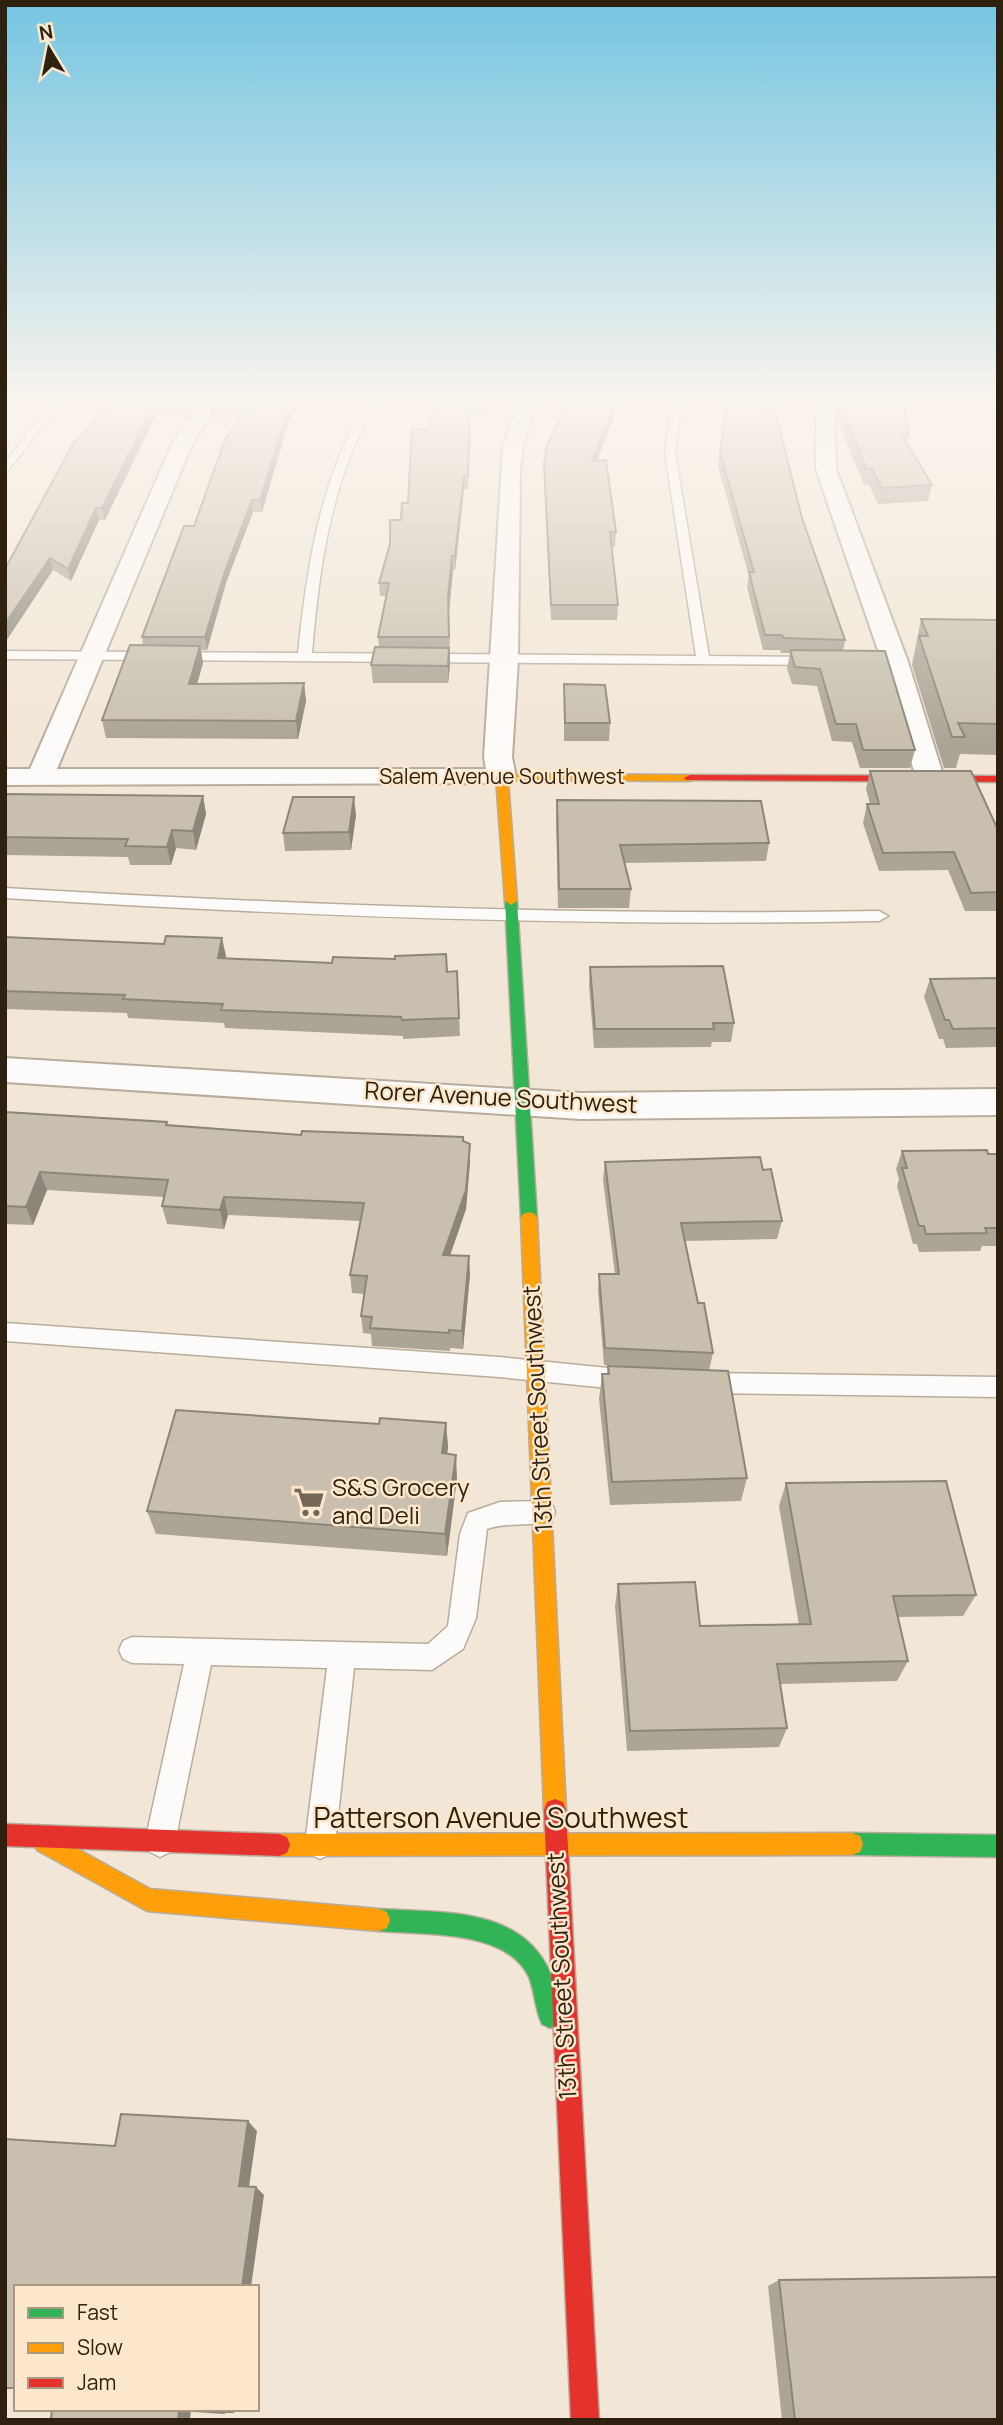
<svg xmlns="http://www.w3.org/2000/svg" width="1003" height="2425" viewBox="0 0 1003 2425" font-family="Manrope,sans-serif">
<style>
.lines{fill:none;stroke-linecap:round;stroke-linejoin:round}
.lane-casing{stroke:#b8ac9d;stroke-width:3}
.street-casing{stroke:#b8ac9d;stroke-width:4}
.fast-casing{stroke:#b8ac9d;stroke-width:3}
.slow-casing{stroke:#b8ac9d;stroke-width:3}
.jam-casing{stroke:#b8ac9d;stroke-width:3}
.lane{fill:#fdfbf9;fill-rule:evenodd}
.street{fill:#fdfbf9;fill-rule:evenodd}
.fast{fill:#30b455;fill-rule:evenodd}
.slow{fill:#ff9f0a;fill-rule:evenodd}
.jam{fill:#e5322d;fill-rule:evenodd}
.wall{fill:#aca496}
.shaded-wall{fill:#8c867a}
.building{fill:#c8bfae;stroke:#8c867a;stroke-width:2}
.labels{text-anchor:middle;stroke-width:5;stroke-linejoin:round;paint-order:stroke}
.far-street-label{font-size:21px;fill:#2e210f;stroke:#fde7cc}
.street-label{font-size:24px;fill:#2e210f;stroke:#fde7cc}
.poi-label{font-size:24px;fill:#2e210f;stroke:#fde7cc;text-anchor:start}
.near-street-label{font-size:28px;fill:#2e210f;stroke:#fde7cc}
</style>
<rect width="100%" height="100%" fill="#f2e6d7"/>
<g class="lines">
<g class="lane-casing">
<g id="lane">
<polygon points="51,403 61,403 5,474 5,463"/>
<path d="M366,403H376C331,479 319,567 312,653L696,656L665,453L672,403H682L675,453L709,656L815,657L822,661L815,665L5,659V651L298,653C307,566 320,479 366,403Z"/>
<path d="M5,888C296,905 587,916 879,911L888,916L879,921C587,927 296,916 5,898Z"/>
<polygon points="5,1323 499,1357 628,1370 636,1373 640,1380 636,1387 628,1390 499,1377 5,1341"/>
<polygon points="702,1373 998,1377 998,1397 702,1393 694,1390 690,1383 694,1376"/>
<path d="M543,1501L552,1504L555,1512L552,1520C531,1528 508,1521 487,1529L476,1618L463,1649L432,1670L354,1668L335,1844L330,1854L320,1859L310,1854L305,1844L327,1668L211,1665L175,1842L170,1852L160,1857L150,1852L145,1842L184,1664L132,1663L123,1659L119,1650L123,1641L132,1637L428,1644L448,1626L460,1534L468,1513L500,1502Z"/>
</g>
</g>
<g class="street-casing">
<g id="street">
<polygon points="202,403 220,403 193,442 57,769 486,769 484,757 503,446 519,403 537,403 523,446 520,470 518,660 512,757 516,777 512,783 5,785 5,769 30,769 173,442"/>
<polygon points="816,403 834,403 836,469 908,662 944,778 940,784 930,786 920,784 916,778 882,662 816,469"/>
<polygon points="5,1058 581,1093 998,1089 998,1115 581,1119 5,1082"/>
</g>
</g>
<g class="fast-casing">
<g id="fast">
<polygon points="511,897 517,901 537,1218 535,1222 523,1222 521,1218 505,901"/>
<polygon points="852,1833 998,1835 998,1857 852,1855 844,1852 841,1844 844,1836"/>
<path d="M379,1909C445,1913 529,1906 554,1983C558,1996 564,2011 558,2024L550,2028L542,2024C535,2009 535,1992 529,1977C507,1929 423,1935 379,1931L371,1928L368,1920L371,1912Z"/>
</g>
</g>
<g class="slow-casing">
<g id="slow">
<polygon points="502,774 690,775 696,778 690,781 508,780 517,901 511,905 505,901 496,777"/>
<polygon points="529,1212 535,1214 537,1218 566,1810 563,1818 555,1821 547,1818 544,1810 521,1218 523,1214"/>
<polygon points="45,1831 150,1889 379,1909 387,1912 390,1920 387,1928 379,1931 147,1911 37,1850 34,1842 37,1834"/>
<polygon points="852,1833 860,1836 863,1844 860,1852 852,1855 279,1856 271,1853 268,1845 271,1837 279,1834"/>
</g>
</g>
<g class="jam-casing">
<g id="jam">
<polygon points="690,775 998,776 998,782 686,780 684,778"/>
<polygon points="555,1799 563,1802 566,1810 599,2420 571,2420 544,1810 547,1802"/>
<polygon points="5,1824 279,1834 287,1837 290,1845 287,1853 279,1856 5,1846"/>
</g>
</g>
<use href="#lane" class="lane"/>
<use href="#street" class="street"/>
<use href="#fast" class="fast"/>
<use href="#slow" class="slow"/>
<use href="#jam" class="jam"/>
</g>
<g class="wall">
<polygon points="113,403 199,403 188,417 156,415 105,520 99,520 71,581 53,570 6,641 5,569"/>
<polygon points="214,403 289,420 262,512 253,512 226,583 207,650 201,650 203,663 197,684 304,683 306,701 298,739 106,738 102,720 143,645 142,637 194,526 239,420 212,419 211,407"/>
<polygon points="442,403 491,403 484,416 470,415 468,489 464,489 455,570 453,570 449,611 450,665 448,683 373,683 371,665 379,647 378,637 386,596 380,596 379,583 401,520 408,503 427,429"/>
<polygon points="727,403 802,518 845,640 843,651 915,750 910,768 860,768 852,742 832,741 817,686 792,684 787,668 790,653 781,653 780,650 763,650 747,587 749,576 718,466"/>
<polygon points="836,403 905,403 908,436 907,443 932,485 928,501 878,504 869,485 864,485 837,418 837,403"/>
<polygon points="615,414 597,461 616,532 615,547 612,547 618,605 617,620 551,620 544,477 544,463"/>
<polygon points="921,619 998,620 998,755 960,754 956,768 944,768 912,665"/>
<polygon points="564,684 610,723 609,741 564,741"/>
<polygon points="870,771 998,830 998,911 965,911 948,870 879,871 863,823 867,804 870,804 866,789"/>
<polygon points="5,794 203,796 206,814 196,850 176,848 171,865 130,865 128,857 5,855"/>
<polygon points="557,800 769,843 766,861 624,863 631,889 629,908 558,908 556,818"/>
<polygon points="356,815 351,850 285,851 283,833"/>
<polygon points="5,937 226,956 225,958 447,972 457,971 460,1036 403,1039 403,1036 225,1028 224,1023 128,1018 127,1013 5,1009"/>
<polygon points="590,967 734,1023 731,1042 712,1042 711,1047 594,1048 589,985"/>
<polygon points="998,978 998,1047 946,1048 943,1039 939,1039 924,997 930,979"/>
<polygon points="5,1112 301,1135 463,1141 470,1162 466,1209 450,1255 470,1274 463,1349 450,1348 450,1351 372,1346 371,1334 363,1333 361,1316 364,1294 352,1293 350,1275 361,1221 228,1215 224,1229 167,1224 162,1206 164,1197 47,1190 33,1225 5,1224"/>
<polygon points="902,1151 998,1154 998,1246 982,1246 980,1251 919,1252 917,1244 913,1244 897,1186 899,1179 896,1169"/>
<polygon points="605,1162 763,1170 782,1221 777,1239 685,1241 698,1303 713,1353 709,1370 604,1365 598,1292 599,1274 615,1274 603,1180"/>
<polygon points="608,1366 747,1478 741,1501 610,1505 599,1399 602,1374 607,1374"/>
<polygon points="446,1423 448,1447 447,1454 457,1478 447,1556 156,1534 147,1511 379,1424"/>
<polygon points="786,1483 976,1595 963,1616 898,1617 908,1661 897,1681 780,1684 787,1728 779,1747 627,1751 615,1606 618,1584 700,1626 799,1625 779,1506"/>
<polygon points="779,2280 998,2420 782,2420 768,2286"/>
</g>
<g class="shaded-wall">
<polygon points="189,403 199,403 188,417 187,406"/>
<polygon points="293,403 303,403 289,420 262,512 260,500 288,409"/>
<polygon points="484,403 491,403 484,416"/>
<polygon points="615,403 615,414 591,475 592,461"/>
<polygon points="154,404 156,415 105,520 102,508"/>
<polygon points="464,476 464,489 455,570 455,556"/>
<polygon points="252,500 253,512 226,583 207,650 205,637 225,571"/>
<polygon points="96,508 99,520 71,581 68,569"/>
<polygon points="452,556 453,570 449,611 450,651 448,597"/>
<polygon points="50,558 53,570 6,641 5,624"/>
<polygon points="200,646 203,663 192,701 189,684"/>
<polygon points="449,648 450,665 448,683 448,666"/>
<polygon points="304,683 306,701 298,739 296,721"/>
<polygon points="203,796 206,814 196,850 193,831"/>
<polygon points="354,797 356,815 351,850 349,832"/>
<polygon points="172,830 176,848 171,865 167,847"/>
<polygon points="222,938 226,956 222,976 218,958"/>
<polygon points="470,1144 470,1162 466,1209 444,1273 443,1255"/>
<polygon points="40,1172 47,1190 33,1225 26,1207"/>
<polygon points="224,1197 228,1215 224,1229 220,1210"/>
<polygon points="469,1256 470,1274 463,1349 462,1331"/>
<polygon points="446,1423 448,1447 444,1477 442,1453"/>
<polygon points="456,1455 457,1478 447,1556 445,1534"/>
<polygon points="248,2121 257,2131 248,2194 239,2186"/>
<polygon points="256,2187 264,2195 251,2287 242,2287"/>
<polygon points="225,2409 235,2409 234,2413 224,2413"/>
<polygon points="179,2410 191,2410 190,2420 178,2420"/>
</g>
<g class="building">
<polygon points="113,403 189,403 187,406 154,404 102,508 96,508 68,569 50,558 5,624 5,569 74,442"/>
<polygon points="214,403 293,403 288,409 260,500 252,500 225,571 205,637 142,637 184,526 194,526 225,440 246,410 211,407"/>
<polygon points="442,403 470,403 468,476 464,476 455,556 452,556 448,597 449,637 378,637 389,583 379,583 390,544 390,520 401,520 402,503 408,503 412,429 427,429"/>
<polygon points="568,403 615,403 592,461 606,460 616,532 610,532 618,605 551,605 544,463 547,445"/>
<polygon points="727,403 773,403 802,518 845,640 783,638 782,635 765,635 749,572 754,572 720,452"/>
<polygon points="840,403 905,403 908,436 902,435 932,485 882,488 872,469 866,469"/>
<polygon points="921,619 998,620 998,724 958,723 965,737 952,737 919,636 928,636"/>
<polygon points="130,645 200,646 189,684 304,683 296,721 102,720"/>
<polygon points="375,647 449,648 448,666 371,665"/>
<polygon points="790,650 885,651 915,750 863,750 856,724 836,724 820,669 795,667"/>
<polygon points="564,684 605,685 610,723 565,723"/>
<polygon points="870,771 971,771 998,830 998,892 971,893 954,852 883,853 867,804 879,804"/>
<polygon points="5,794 203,796 193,831 172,830 167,847 125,846 128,839 5,837"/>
<polygon points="293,797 354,797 349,832 283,833"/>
<polygon points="557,800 761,801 769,843 620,845 631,889 559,889"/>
<polygon points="166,936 222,938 218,958 332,963 333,957 395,959 395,956 446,954 447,972 457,971 459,1018 402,1020 401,1017 221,1010 223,1004 123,999 125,995 5,991 5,937 164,944"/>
<polygon points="723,966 734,1023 713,1023 714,1029 595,1029 590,967"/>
<polygon points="998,978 998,1028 953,1029 949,1020 945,1020 930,979"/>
<polygon points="5,1112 167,1122 166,1125 301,1135 302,1131 463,1137 463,1141 470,1144 466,1190 443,1255 469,1256 462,1331 449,1330 449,1333 370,1328 372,1317 361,1316 367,1276 350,1275 364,1203 224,1197 220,1210 162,1206 168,1180 40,1172 26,1207 5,1206"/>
<polygon points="987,1150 988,1154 998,1154 998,1228 985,1228 987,1233 926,1234 924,1226 919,1226 902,1168 907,1168 902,1151"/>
<polygon points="760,1157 763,1170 771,1169 782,1221 681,1223 698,1303 704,1303 713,1353 605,1348 599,1274 619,1274 605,1162"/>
<polygon points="608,1366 728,1371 747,1478 612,1482 602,1374 609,1374"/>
<polygon points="176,1410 379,1424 380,1418 446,1423 442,1453 456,1455 445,1534 147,1511"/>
<polygon points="946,1481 976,1595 893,1596 908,1661 777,1664 787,1728 630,1731 618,1584 695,1582 700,1626 811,1624 786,1483"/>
<polygon points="121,2114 248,2121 239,2186 256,2187 242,2287 16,2287 16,2388 5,2388 5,2139 115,2146"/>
<polygon points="998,2277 998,2420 795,2420 779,2280"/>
<polygon points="52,2409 225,2409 224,2413 179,2410 178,2420 51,2419"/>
</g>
<linearGradient id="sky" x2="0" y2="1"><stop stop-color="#75c5e1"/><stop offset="0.54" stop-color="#f9f4ed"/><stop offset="1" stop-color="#f9f4ed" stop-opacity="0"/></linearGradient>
<rect width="1003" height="742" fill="url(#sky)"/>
<defs>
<g id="supermarket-bare" transform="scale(2.415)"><path d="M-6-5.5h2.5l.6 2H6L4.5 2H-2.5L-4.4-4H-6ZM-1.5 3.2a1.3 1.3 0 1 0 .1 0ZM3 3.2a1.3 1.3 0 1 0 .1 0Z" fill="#736655" stroke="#fde7cc" stroke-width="2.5" paint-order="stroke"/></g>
</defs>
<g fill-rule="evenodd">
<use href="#supermarket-bare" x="309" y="1502"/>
</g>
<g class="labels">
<g class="far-street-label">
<text x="502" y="784">Salem Avenue Southwest</text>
</g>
<g class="street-label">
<text transform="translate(501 1098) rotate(3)" y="8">Rorer Avenue Southwest</text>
<text transform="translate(538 1409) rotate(-93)" y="8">13th Street Southwest</text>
<text transform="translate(562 1976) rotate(-93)" y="8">13th Street Southwest</text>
</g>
<g class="poi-label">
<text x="332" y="1496">S&amp;S Grocery<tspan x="332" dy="28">and Deli</tspan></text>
</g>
<g class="near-street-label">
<text x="501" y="1828">Patterson Avenue Southwest</text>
</g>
</g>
<rect width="1003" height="2425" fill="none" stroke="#2e210f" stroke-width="14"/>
<rect x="14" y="2285" width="245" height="126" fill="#fde7cc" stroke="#aa9880" stroke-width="2"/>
<rect x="28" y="2308" width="35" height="10" fill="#30b455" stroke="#aa9880" stroke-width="2"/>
<text x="77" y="2320" font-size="21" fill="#2e210f">Fast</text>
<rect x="28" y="2343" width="35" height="10" fill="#ff9f0a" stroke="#aa9880" stroke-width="2"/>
<text x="77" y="2355" font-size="21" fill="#2e210f">Slow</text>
<rect x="28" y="2378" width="35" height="10" fill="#e5322d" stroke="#aa9880" stroke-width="2"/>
<text x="77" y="2390" font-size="21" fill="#2e210f">Jam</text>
<g transform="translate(49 49) rotate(350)" stroke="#fde7cc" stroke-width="5" paint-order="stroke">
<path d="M0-5L12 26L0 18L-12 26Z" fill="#2e210f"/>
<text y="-10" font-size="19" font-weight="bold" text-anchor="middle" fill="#2e210f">N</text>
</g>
</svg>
